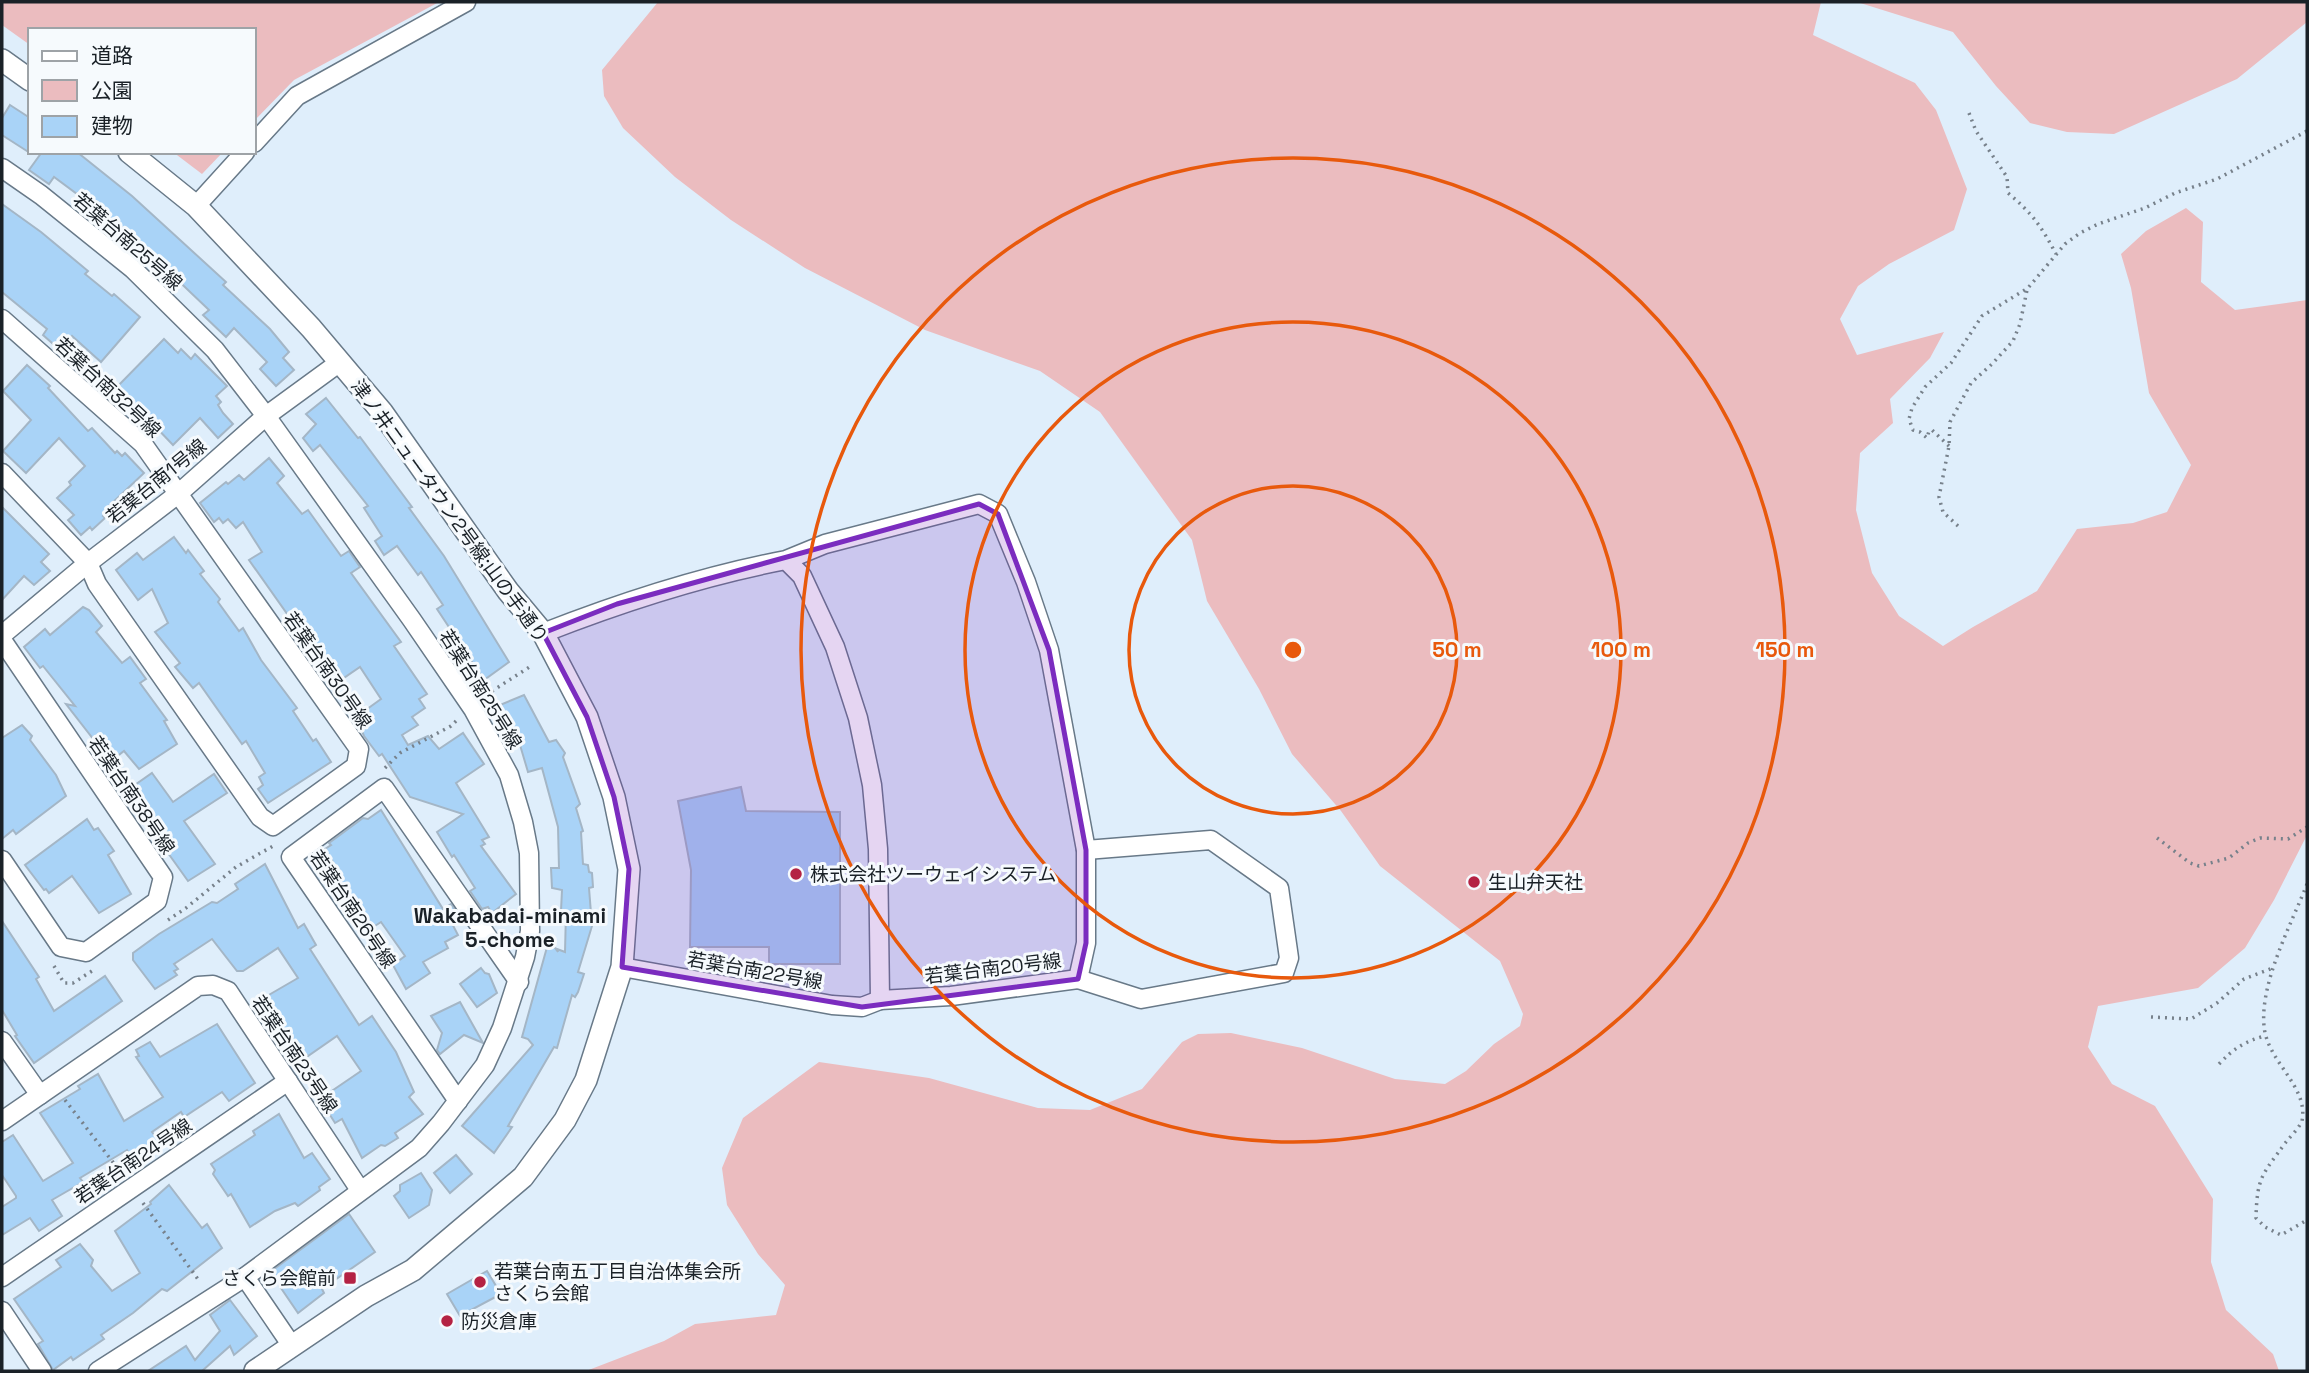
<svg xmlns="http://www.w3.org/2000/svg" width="2309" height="1373" viewBox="0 0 2309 1373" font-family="'Space Grotesk','Noto Sans JP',sans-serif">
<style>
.green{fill:#ebbcbf}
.building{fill:#a9d3f7;stroke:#a4b6c6;stroke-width:2}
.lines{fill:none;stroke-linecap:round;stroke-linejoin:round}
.minor-casing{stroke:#687988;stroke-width:21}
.tertiary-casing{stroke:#687988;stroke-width:24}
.path{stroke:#77818b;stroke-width:3.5;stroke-dasharray:2 5;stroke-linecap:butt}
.minor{stroke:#fff;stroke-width:18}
.tertiary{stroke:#fff;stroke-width:21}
.marked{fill:#7b2cbf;fill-opacity:0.2;stroke:#7b2cbf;stroke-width:5;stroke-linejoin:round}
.ring{fill:none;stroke:#e8590c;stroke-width:3.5}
.poi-dot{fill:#b42243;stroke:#f6fafd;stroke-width:2.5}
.labels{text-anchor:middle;stroke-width:6;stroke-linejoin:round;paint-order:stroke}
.street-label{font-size:19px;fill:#1a2127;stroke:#f6fafd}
.poi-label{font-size:19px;fill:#1a2127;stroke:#f6fafd;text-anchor:start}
.neighbourhood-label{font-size:21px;font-weight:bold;fill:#1a2127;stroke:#f6fafd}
.centre{fill:#e8590c;stroke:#f6fafd;stroke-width:3.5}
.ring-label{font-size:21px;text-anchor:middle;font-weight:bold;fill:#e8590c;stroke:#f6fafd;stroke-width:6;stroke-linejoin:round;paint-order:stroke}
</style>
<rect width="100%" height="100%" fill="#dfeefb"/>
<g class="green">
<polygon points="2,2 439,2 294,80 254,121 254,30 30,30 30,45 2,25"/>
<polygon points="658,2 1821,2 1813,35 1915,83 1936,110 1967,189 1954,230 1889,264 1858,286 1840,319 1857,355 1944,332 1930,358 1890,399 1893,423 1860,453 1856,510 1872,573 1899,616 1943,646 1973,627 2037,591 2077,529 2133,523 2167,512 2191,465 2149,393 2131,288 2121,254 2146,231 2186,208 2203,222 2201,282 2235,310 2307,300 2307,835 2274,900 2245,948 2198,988 2098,1006 2088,1047 2112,1084 2155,1106 2213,1199 2211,1262 2226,1310 2273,1354 2279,1371 586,1371 664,1341 695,1324 776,1315 785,1285 758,1254 727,1205 722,1168 743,1118 819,1062 929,1078 1038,1108 1090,1110 1142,1089 1182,1042 1198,1034 1231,1033 1302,1048 1395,1079 1445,1084 1466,1071 1494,1044 1520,1026 1523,1014 1500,961 1380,866 1341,811 1292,754 1259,689 1207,601 1192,540 1100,412 1040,371 925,330 805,268 731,220 675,177 623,128 604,96 602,70"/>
<polygon points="1857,2 2307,2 2307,22 2237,79 2114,134 2067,132 2030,123 1996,86 1953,32"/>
<polygon points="173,152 223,152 202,174"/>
</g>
<g class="building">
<polygon points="10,105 30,118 30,153 2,135 2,118"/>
<polygon points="42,152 77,152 132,196 226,282 223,285 270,329 289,352 283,358 294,370 276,386 260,369 267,362 234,328 226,337 203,315 209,310 124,229 54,177 49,184 29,170"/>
<polygon points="2,204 41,232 88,271 85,274 112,296 114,294 140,317 101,362 72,336 60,350 43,335 47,329 2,292"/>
<polygon points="164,339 178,353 181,349 191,359 195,354 227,386 216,396 221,402 218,405 223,413 233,424 218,438 200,418 173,445 130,400 122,407 110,394"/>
<polygon points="27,365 50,386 48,388 88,431 92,428 115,453 117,451 122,456 125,453 144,473 108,507 110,510 103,516 105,518 92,530 90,527 81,535 68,520 74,515 57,498 71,485 69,482 85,466 59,438 26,473 3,451 31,420 3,391"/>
<polygon points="326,398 358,438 360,437 412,507 409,508 444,556 509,662 484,680 437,609 443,605 421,572 418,575 397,546 384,555 375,541 382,536 364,508 368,506 320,445 313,451 303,438 316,424 306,414"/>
<polygon points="269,458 284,476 277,483 302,514 308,510 341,556 349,551 360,567 351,573 401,642 394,646 427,694 419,699 425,708 412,717 418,725 402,735 408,745 428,736 439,749 463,733 484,764 456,783 489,837 482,840 485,844 481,846 516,894 492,913 488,907 482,909 470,891 475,888 454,855 452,857 437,832 463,814 410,797 382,754 379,756 364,736 356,717 381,699 360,667 332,686 317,664 321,662 249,560 262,552 243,522 236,528 228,519 223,523 219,518 214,522 200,503 226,482 228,484 239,475 244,480"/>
<polygon points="2,507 49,554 41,562 50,571 34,585 24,576 2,600"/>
<polygon points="174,537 186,553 188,550 204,571 200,574 220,599 218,602 239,631 243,628 261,660 297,708 293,711 313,741 316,739 331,762 268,803 258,789 263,785 259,777 265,773 246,741 242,744 199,683 193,688 175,667 180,663 155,632 168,623 152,589 138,600 116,570 137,553 143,560"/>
<polygon points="83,607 89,610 102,626 96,632 122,663 130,657 146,679 140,683 167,720 164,721 177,744 139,769 124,751 115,758 108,758 66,704 75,706 43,666 40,668 24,647 45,629 50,635"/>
<polygon points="524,695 549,742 556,740 565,753 563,757 580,804 576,808 583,831 581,832 583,864 588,865 589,872 592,873 593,887 589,888 592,926 578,972 584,974 578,992 575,997 572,995 557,1048 554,1047 508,1126 512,1127 494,1153 462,1126 533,1045 528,1039 522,1037 549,940 558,952 557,949 565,952 566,911 561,911 562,890 552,888 551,868 559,868 558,827 542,768 528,772 520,745 515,747 513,743 509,743 502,727 509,723 500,705"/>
<polygon points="22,725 32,736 30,740 56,775 66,796 16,834 13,830 2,839 2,738"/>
<polygon points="152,773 173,802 214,774 227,793 184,821 215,864 188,881 168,853 172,850 165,840 168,839 132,787"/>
<polygon points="741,787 746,811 840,812 840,964 769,964 769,947 690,947 691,870 678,801"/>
<polygon points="381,810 443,909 451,904 457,912 446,912 458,935 445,942 448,948 423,962 430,973 406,989 393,965 405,956 381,922 364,933 353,917 342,887 340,887 329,864 333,862 325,849 331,845 329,843 363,818 368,819"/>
<polygon points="87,819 94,830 98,828 114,851 108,855 131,894 99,913 72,876 49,893 46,889 44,890 25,865"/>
<polygon points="265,864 298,928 304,924 316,945 310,949 359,1025 372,1016 396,1052 414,1092 409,1097 423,1114 395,1133 398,1138 385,1146 381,1145 362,1158 342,1119 335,1123 320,1099 361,1071 337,1036 308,1056 304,1054 293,1063 259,1013 272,1004 267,996 298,978 278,948 243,971 237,971 212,939 174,964 178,969 174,971 177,975 155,989 133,960 133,953 159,934 212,902 217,903 238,889 235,884"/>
<polygon points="2,921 39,977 36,979 54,1011 105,976 122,1001 34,1063 15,1036 17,1035 2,1010"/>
<polygon points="481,968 485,973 489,974 497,993 477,1007 460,984"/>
<polygon points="460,1002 483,1043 464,1035 440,1054 437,1050 442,1033 431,1016"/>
<polygon points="217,1024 255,1083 229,1101 222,1092 184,1117 181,1112 152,1132 160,1142 133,1160 127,1150 80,1178 83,1182 52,1200 62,1216 39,1231 30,1218 2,1235 2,1207 16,1198 16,1196 2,1175 2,1142 13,1135 43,1181 73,1163 40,1113 80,1089 78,1086 98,1074 124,1121 163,1097 136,1057 139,1056 136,1050 150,1042 160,1057"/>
<polygon points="279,1114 304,1158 312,1153 330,1179 319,1187 320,1190 298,1206 295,1203 275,1211 250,1227 231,1194 228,1196 213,1174 215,1170 211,1164 255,1135 253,1131"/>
<polygon points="456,1155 472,1174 450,1193 434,1173"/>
<polygon points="421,1173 432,1190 429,1205 409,1218 394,1196 400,1191 400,1185"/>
<polygon points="169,1185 202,1228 207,1224 222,1248 167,1291 162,1289 133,1313 101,1335 104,1339 73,1360 71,1357 53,1370 38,1344 43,1341 14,1299 61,1267 56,1260 80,1244 93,1260 91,1266 112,1291 140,1273 115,1231 151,1204 150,1202"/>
<polygon points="349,1214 375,1252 322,1289 324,1293 298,1313 270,1272"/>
<polygon points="487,1271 501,1294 460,1316 447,1294"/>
<polygon points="230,1300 257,1336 234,1355 230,1346 202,1371 148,1371 186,1346 195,1360 220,1331 210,1315"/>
</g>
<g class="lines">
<g class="minor-casing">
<g id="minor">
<polyline points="254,143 297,96 466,2"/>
<polyline points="2,168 41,195 133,269 215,350 266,416 412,620 473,709 509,775 523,822 529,853 530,931 525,957 502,1028 485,1065 441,1123 419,1148 245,1277 292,1346"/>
<polyline points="196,206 245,152"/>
<polyline points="2,319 143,444 359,749 356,766 273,826 260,817 97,584 88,563 2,473"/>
<path d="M543,633C622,602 702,576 786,560L802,576L835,647L858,718L872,785L878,849L880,1000L951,996L1078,979L1086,943V850L1049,650L1026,582L998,514L979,504L825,544L786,560"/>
<polyline points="2,635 88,563 178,494 266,416 340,362"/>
<polyline points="2,640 163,877 157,901 86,952 61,947 2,860"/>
<polyline points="622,967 832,1005 862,1007 880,1000"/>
<polyline points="1078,979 1141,999 1284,973 1289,958 1279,888 1211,840 1086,850"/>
<polyline points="2,1041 40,1095"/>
<polyline points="458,1101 291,857 384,788 519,982"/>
<polyline points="2,1121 198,986 213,985 228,991 360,1190"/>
<polyline points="2,1277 288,1081"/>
<polyline points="2,1311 42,1371"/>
<polyline points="98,1371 245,1277"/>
</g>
</g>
<g class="tertiary-casing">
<g id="tertiary">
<polyline points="2,60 30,80"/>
<polyline points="129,152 196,206 311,328 382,412 508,591 543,633 587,717 614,797 629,869 622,967 586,1080 565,1120 523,1177 413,1270 366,1296 255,1371"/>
</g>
</g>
<g class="path">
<path d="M1969,113L1976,131L2007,177L2008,193C2033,214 2041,226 2056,254"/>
<polyline points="1949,446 1932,430 1929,431 1927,438 1920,432 1913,430 1909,419 1912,408 1925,387 1951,363 1982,316 2028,288 2065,244 2080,233 2098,224 2145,208 2175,193 2217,179 2307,131"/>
<polyline points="1958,526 1943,512 1939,497 1949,446 1950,422 1971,383 1992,364 2013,341 2020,324 2027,290"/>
<polyline points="486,695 531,666"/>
<polyline points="385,768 400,753 451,726 457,720"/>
<polyline points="2157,838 2190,863 2199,866 2229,858 2248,843 2260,838 2288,839 2307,827"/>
<path d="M2307,884C2291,925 2260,982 2264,1026C2267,1062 2309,1086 2302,1121C2299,1128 2291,1136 2286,1142C2262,1175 2257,1177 2256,1218L2265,1227L2281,1235L2307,1220"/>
<polyline points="168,920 186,908 236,867 273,846"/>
<polyline points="54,966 64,983 73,983 92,971"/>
<polyline points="2151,1017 2191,1019 2217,1003 2244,979 2273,968"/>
<path d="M2219,1064C2233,1049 2245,1041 2265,1036"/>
<polyline points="65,1100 122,1174"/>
<polyline points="143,1203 200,1282"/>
</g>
<use href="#minor" class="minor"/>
<use href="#tertiary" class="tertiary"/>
</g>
<path class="marked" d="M979,504L998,514L1049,650L1086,850V943L1078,979L862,1007L622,967L629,869L614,797L587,717L543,633L617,604Z"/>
<g class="ring">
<circle cx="1293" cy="650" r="164"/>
<circle cx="1293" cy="650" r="328"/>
<circle cx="1293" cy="650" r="492"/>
</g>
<g class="poi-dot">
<circle cx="796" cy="874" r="7"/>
<circle cx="1474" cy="882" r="7"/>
<rect x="343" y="1271" width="14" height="14" rx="3.5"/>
<circle cx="480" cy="1282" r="7"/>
<circle cx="447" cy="1321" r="7"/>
</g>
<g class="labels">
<g class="street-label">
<text transform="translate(128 241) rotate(41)" y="7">若葉台南25号線</text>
<text transform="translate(108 387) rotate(43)" y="7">若葉台南32号線</text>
<text transform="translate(156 481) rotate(-39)" y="7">若葉台南1号線</text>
<text transform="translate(450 511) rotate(54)" y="7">津ノ井ニュータウン2号線;山の手通り</text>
<text transform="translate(328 670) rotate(55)" y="7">若葉台南30号線</text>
<text transform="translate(481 689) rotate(58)" y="7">若葉台南25号線</text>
<text transform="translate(132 795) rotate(56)" y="7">若葉台南38号線</text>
<text transform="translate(353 909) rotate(56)" y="7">若葉台南26号線</text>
<text transform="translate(993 968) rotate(-7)" y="7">若葉台南20号線</text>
<text transform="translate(755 970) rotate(10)" y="7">若葉台南22号線</text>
<text transform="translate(295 1054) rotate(56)" y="7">若葉台南23号線</text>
<text transform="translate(133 1161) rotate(-34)" y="7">若葉台南24号線</text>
</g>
<g class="poi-label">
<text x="810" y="881">株式会社ツーウェイシステム</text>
<text x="1488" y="889">生山弁天社</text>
<text x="494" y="1278">若葉台南五丁目自治体集会所<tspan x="494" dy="22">さくら会館</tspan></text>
<text x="336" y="1285" text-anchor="end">さくら会館前</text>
<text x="461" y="1328">防災倉庫</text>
</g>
<g class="neighbourhood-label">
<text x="510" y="923">Wakabadai-minami<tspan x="510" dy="24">5-chome</tspan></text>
</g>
</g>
<circle cx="1293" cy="650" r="10" class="centre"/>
<g class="ring-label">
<text x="1457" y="657">50 m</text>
<text x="1621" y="657">100 m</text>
<text x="1785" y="657">150 m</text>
</g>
<rect width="2309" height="1373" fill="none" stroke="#1a2127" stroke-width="7"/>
<rect x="28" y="28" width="228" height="126" fill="#f6fafd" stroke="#9ea3a7" stroke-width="2"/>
<rect x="42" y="51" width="35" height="10" fill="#ffffff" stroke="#9ea3a7" stroke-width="2"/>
<text x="91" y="63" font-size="21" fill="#1a2127">道路</text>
<rect x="42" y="80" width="35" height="21" fill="#ebbcbf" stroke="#9ea3a7" stroke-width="2"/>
<text x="91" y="98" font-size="21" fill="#1a2127">公園</text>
<rect x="42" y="116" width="35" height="21" fill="#a9d3f7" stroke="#9ea3a7" stroke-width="2"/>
<text x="91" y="133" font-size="21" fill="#1a2127">建物</text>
</svg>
